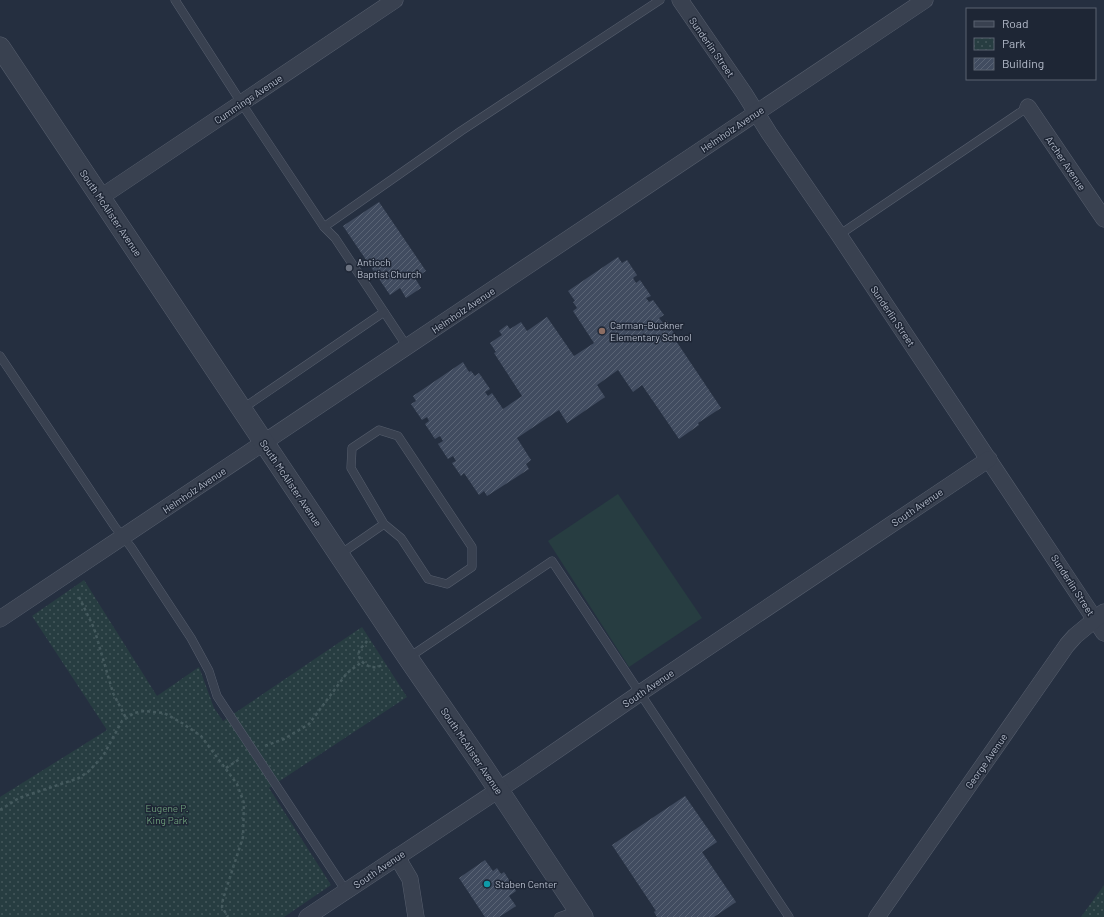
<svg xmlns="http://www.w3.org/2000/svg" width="1104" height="917" viewBox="0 0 1104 917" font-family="Barlow,sans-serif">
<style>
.grass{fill:#273d41}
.park{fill:url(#park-dots)}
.building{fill:url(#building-hatch)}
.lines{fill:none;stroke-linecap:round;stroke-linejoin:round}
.service-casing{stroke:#575f6e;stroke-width:9}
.minor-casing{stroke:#575f6e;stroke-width:17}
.tertiary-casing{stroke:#575f6e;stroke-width:21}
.path{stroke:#455a5e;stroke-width:2.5;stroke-dasharray:3 3;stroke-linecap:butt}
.service{stroke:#394150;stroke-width:8}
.minor{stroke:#394150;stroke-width:16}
.tertiary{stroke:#394150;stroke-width:20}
.worship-dot{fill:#6b7280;stroke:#1e2635;stroke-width:1.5}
.education-dot{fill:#8d6e63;stroke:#1e2635;stroke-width:1.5}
.culture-dot{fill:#0f9aa8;stroke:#1e2635;stroke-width:1.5}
.labels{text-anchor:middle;stroke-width:3;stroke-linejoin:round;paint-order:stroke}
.street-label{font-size:10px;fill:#b5bccb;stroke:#1e2635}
.poi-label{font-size:10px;fill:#b5bccb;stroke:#1e2635;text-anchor:start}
.park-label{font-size:10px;fill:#6c9c7a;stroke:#1e2635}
</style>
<defs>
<pattern id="park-dots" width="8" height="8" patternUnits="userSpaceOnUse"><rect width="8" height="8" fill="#273d41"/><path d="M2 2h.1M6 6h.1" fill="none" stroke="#44575b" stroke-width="1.8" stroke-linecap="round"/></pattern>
<pattern id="building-hatch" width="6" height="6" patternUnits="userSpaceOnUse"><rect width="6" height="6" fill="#414c60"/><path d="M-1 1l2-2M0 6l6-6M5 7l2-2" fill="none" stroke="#5a6475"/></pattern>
</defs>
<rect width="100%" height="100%" fill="#252f40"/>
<polygon class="grass" points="618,494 702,618 629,667 548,541"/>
<g class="park">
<polygon points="84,580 157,696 199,667 214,708 223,721 362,627 407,697 269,788 331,885 284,917 0,917 0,797 107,730 32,616"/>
<polygon points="1104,885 1104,917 1081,917"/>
</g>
<g class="building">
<polygon points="379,202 426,271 415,278 421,288 406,298 400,288 390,295 343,226"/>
<polygon points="618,257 622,263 627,260 637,275 633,278 636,283 640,280 651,296 646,298 649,302 653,300 664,315 659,318 663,323 666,320 674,333 672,335 721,408 698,423 699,425 679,439 642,385 633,392 618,370 597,385 605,397 567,423 559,410 517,438 531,460 526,464 529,469 487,496 484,491 479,495 464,473 461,476 452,463 456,461 453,456 448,459 438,444 443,441 440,436 435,439 425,424 429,421 427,417 422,420 411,404 416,401 413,396 463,362 469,372 471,371 475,376 479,373 490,389 485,392 488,396 492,393 503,409 522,396 494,353 496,352 490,343 502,335 499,331 507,325 510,329 521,322 527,331 547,317 574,356 594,343 573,311 577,308 573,302 575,301 568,291"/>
<polygon points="685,796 717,842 702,852 736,902 714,917 657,917 654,912 656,911 612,845"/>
<polygon points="485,860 493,871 497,868 501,874 504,872 516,891 509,896 516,906 499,917 485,917 459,878"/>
</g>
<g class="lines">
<g class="service-casing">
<g id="service">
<polyline points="175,0 248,113 324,227 461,131 660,0"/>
<polyline points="324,227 335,238 408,348"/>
<polyline points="839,235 1028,107"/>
<polyline points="0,356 115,527 131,547 191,638 209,671 217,696 346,891"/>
<polyline points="242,409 384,312"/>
<polyline points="339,555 384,524 401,538 428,579 447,584 472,567 472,547 398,436 379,430 352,448 351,468 384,524"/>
<polyline points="408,658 552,561 789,917"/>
<polyline points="559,917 578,910"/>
</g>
</g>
<g class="minor-casing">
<g id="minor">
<polyline points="680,0 744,93 769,133 839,235 1104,633"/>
<polyline points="1028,107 1104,219"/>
<polyline points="101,197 395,0"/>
<polyline points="0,619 925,0"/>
<polyline points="397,857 410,879 416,917"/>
<polyline points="307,917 521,775 640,693 989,459"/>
<polyline points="877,917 1067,645 1075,636 1104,612"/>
</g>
</g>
<g class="tertiary-casing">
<polyline id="tertiary" points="0,47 247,417 408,658 484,768 583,917"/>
</g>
<g class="path">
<polyline points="79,597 94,628 113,693 126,718"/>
<path d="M367,641C365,644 360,648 359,652C357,659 366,667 373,667C376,668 380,666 383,665"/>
<polyline points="265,746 284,739 309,724 347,673 362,662"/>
<polyline points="226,768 241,758"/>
<polyline points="0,810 19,798 79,778 89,771 103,756 122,721 134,713 144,711 164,713 182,723 201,736 237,784 244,803 243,837 223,899 222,907 228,917"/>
</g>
<use href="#service" class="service"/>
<use href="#minor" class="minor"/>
<use href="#tertiary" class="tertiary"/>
</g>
<circle class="worship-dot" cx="349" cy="268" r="4"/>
<circle class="education-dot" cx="602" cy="331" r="4"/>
<circle class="culture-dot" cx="487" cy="884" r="4"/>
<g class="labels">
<g class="street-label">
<text transform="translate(712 47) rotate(55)" y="4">Sunderlin Street</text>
<text transform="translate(248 99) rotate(-34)" y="4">Cummings Avenue</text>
<text transform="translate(732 129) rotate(-34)" y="4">Helmholz Avenue</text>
<text transform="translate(1066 163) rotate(56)" y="4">Archer Avenue</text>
<text transform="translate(111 213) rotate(56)" y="4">South McAlister Avenue</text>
<text transform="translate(463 310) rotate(-34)" y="4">Helmholz Avenue</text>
<text transform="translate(893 316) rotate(56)" y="4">Sunderlin Street</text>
<text transform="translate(291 483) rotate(56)" y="4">South McAlister Avenue</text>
<text transform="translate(194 490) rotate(-34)" y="4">Helmholz Avenue</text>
<text transform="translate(917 507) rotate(-34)" y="4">South Avenue</text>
<text transform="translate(1073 585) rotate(57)" y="4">Sunderlin Street</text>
<text transform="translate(648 688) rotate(-34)" y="4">South Avenue</text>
<text transform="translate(472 751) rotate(56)" y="4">South McAlister Avenue</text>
<text transform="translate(986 761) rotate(-55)" y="4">George Avenue</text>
<text transform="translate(379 869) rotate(-34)" y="4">South Avenue</text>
</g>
<g class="poi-label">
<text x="357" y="266">Antioch<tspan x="357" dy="12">Baptist Church</tspan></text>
<text x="610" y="329">Carman-Buckner<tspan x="610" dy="12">Elementary School</tspan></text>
<text x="495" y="888">Staben Center</text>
</g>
<g class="park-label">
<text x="167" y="812">Eugene P.<tspan x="167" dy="12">King Park</tspan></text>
</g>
</g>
<rect x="966" y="8" width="130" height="72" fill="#1e2635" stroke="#5a6271"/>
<rect x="974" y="21" width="20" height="6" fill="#394150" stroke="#5a6271"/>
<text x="1002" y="28" font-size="12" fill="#b5bccb">Road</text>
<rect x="974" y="38" width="20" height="12" fill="url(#park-dots)" stroke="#5a6271"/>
<text x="1002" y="48" font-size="12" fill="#b5bccb">Park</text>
<rect x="974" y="58" width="20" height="12" fill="url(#building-hatch)" stroke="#5a6271"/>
<text x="1002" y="68" font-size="12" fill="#b5bccb">Building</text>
</svg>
